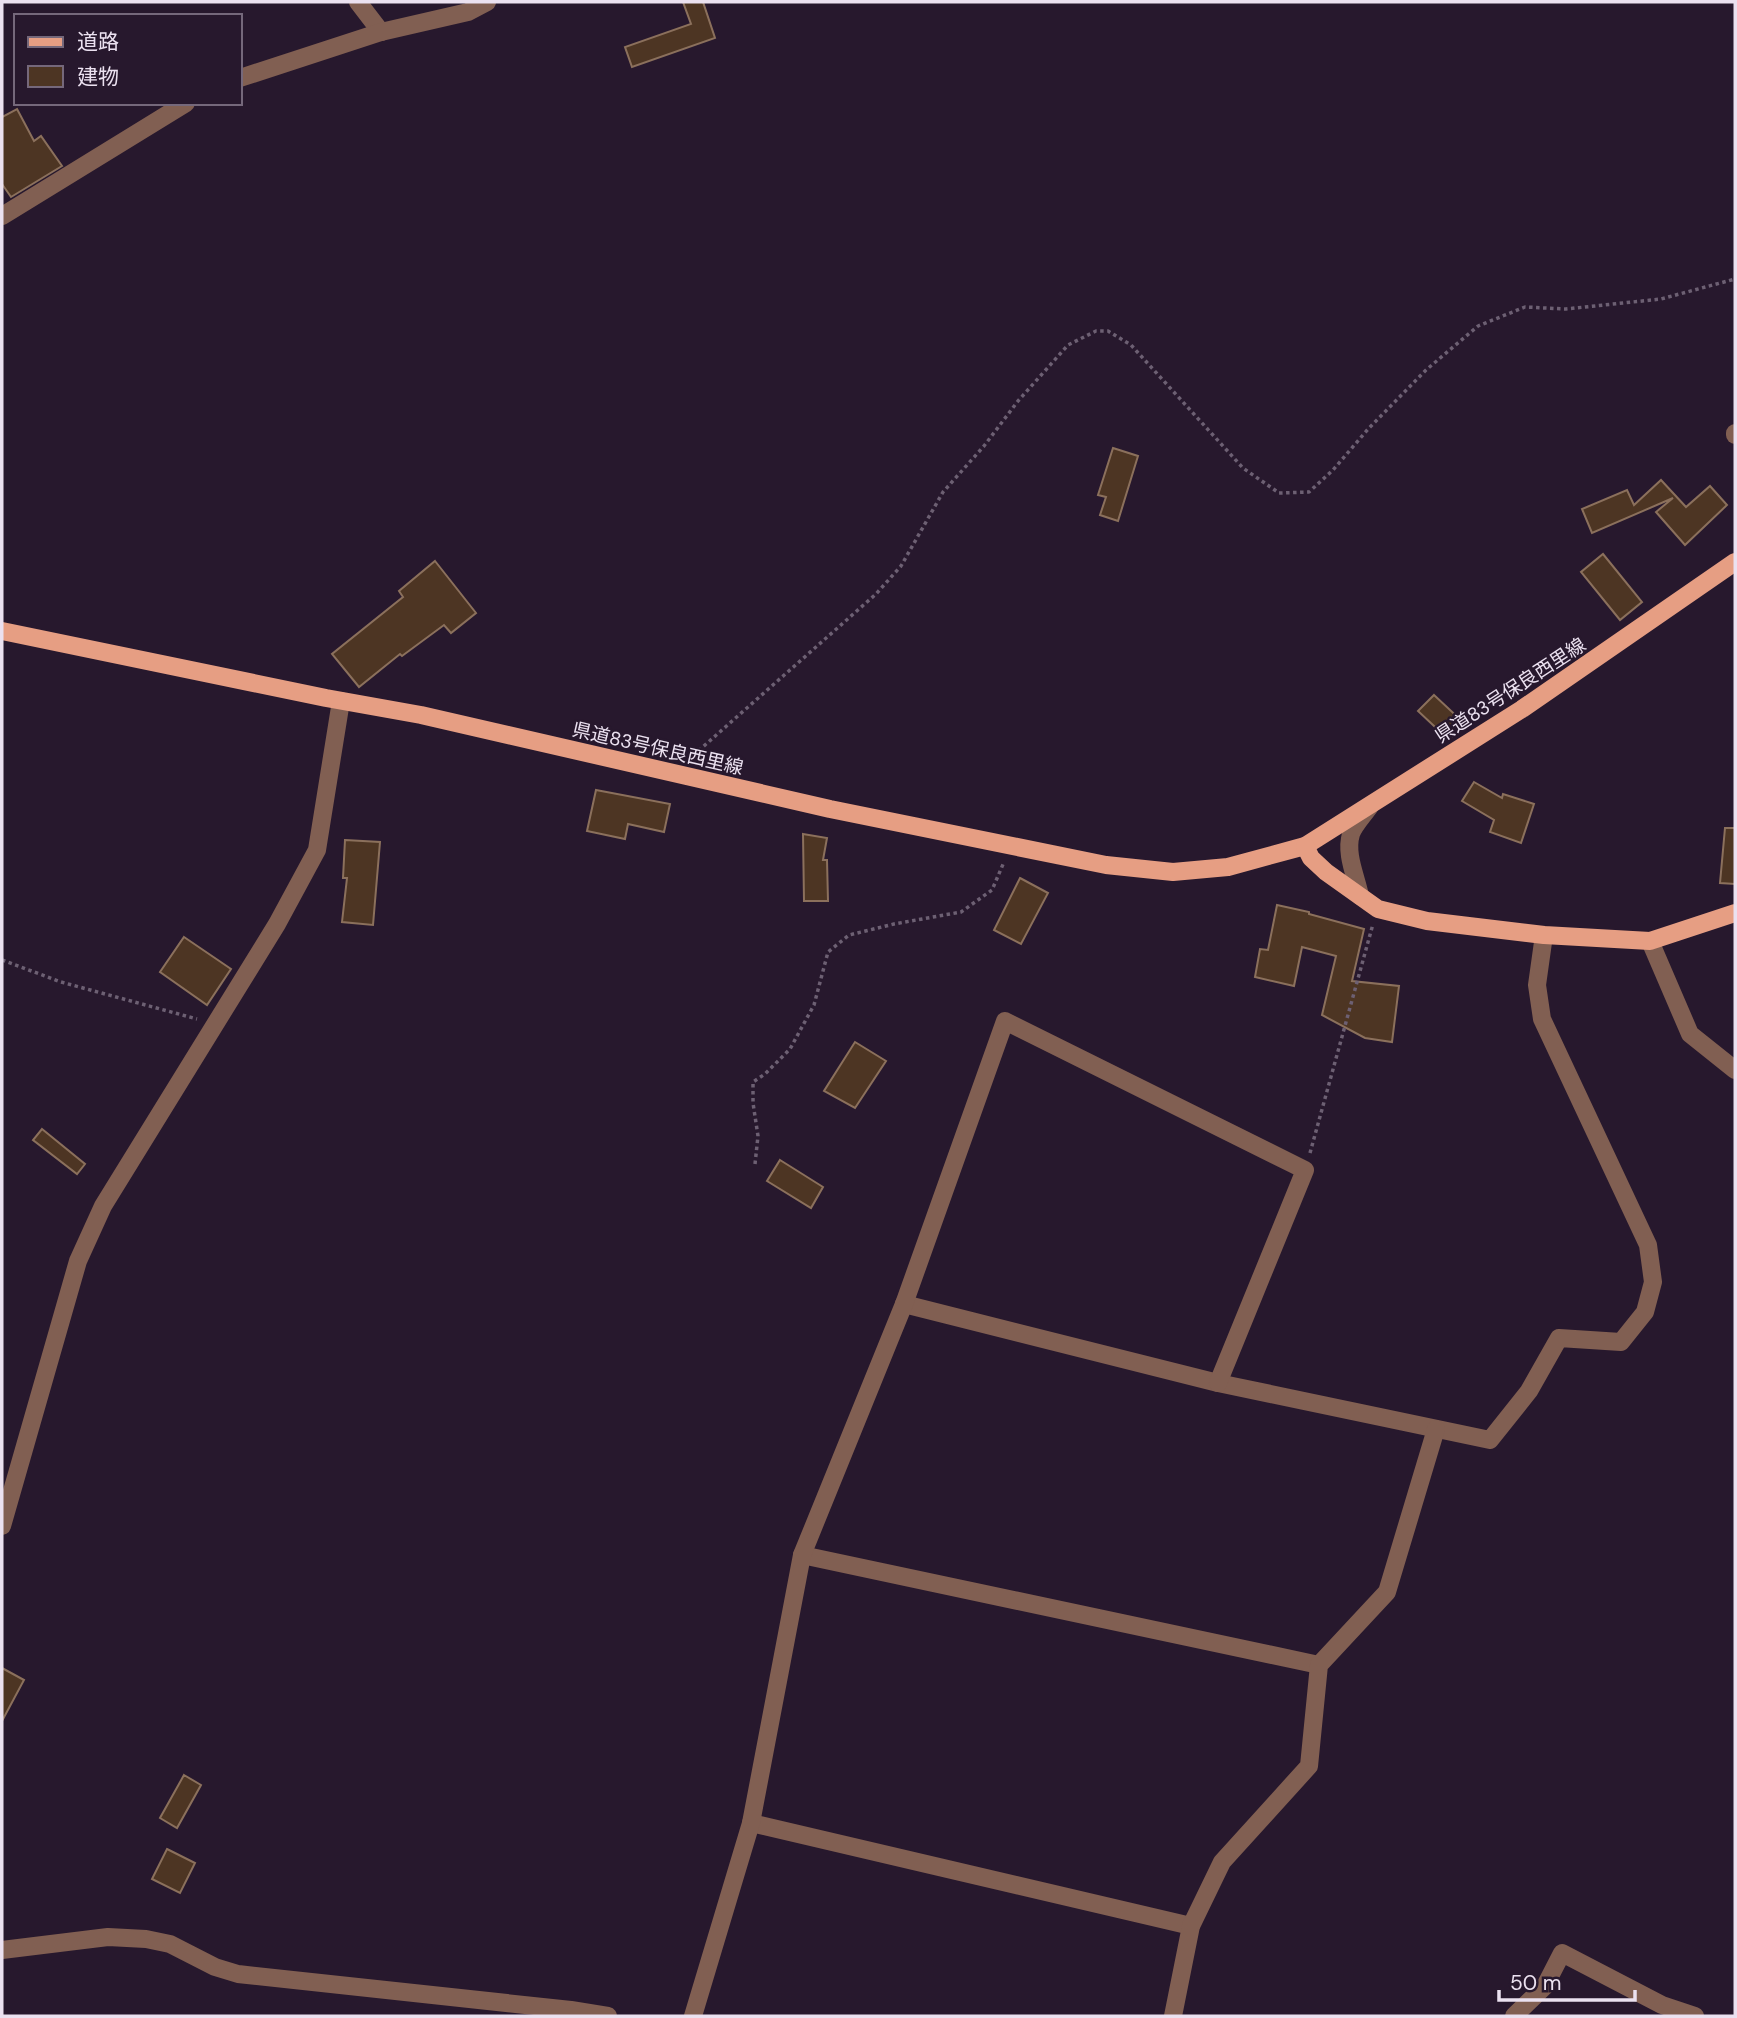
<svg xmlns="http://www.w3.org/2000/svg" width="1737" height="2018" viewBox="0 0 1737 2018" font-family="'DM Sans','Noto Sans JP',sans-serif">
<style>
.building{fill:#4d3523;stroke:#8b705c;stroke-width:2}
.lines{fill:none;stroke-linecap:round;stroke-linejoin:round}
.path{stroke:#6d6073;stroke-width:3.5;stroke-dasharray:3.5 3.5;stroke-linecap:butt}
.minor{stroke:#815f52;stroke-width:18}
.major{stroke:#e69e83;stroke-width:18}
.labels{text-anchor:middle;stroke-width:5;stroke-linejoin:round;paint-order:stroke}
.street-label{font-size:19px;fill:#ebe1f0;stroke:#27182d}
</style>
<rect width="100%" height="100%" fill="#27182d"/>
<g class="building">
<polygon points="683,2 703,2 715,38 632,67 625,47 691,24"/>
<polygon points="17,109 34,141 41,136 62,166 11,197 2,184 2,117"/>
<polygon points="1113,448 1138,456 1118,521 1100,515 1106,497 1098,495"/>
<polygon points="1661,480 1686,507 1710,486 1727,505 1685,545 1656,512 1673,498 1592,533 1582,509 1627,490 1634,505"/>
<polygon points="1603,554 1642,602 1620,620 1581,572"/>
<polygon points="435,561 476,613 451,633 444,625 402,656 400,654 359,687 332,654 403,597 399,591"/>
<polygon points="1434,695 1464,723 1449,740 1418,711"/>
<polygon points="1474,782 1502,798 1503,794 1534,804 1521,843 1490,832 1494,820 1462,801"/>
<polygon points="596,790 670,804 664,832 628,824 625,839 587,831"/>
<polygon points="1725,828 1735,828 1735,884 1720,883"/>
<polygon points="803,834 827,838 823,860 827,860 828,901 804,901"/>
<polygon points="345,840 380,842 373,925 342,922 347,878 343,878"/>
<polygon points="1020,878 1048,893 1021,944 994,930"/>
<polygon points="1277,905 1309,912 1309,914 1364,929 1352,981 1399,986 1392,1042 1365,1038 1322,1015 1336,956 1302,947 1294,986 1255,977 1260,949 1268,950"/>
<polygon points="184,937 231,969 207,1005 160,972"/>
<polygon points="855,1042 886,1061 855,1108 824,1091"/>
<polygon points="42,1129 85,1164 77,1174 33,1140"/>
<polygon points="780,1160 823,1187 811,1208 767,1181"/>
<polygon points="2,1668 24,1680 2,1721"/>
<polygon points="184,1775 201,1785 177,1828 160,1818"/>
<polygon points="167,1849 195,1863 180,1893 152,1879"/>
</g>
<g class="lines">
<g class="path">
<polyline points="688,760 876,594 901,566 943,492 984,446 1018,401 1068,345 1096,331 1108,331 1131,345 1243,468 1279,493 1309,492 1333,470 1369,428 1426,370 1478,326 1525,307 1566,309 1661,299 1735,279"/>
<polyline points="2,960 61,982 197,1019"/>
<polyline points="1310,1153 1373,924"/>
<polyline points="755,1164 758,1136 753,1103 753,1082 765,1074 790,1049 814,1005 828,952 849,935 894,924 961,912 992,890 1004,862"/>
</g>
<g class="minor">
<polyline points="358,2 381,32"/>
<polyline points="240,78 381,32 468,12 487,2"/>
<polyline points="2,216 186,103"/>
<polyline points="1735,433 1735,435"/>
<path d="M1360,896C1356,876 1345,854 1351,834C1354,825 1364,815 1370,806"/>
<polyline points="1650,941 1690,1034 1735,1070"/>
<polyline points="904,1304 1218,1383 1490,1440 1529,1391 1559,1338 1621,1342 1645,1312 1653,1282 1648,1245 1542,1019 1537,985 1544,935"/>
<polyline points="2,1526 78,1261 103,1206 277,924 317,850 341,701"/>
<polyline points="802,1555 1319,1665"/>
<polyline points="751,1823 1191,1926"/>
<polyline points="2,1950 108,1937 146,1939 170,1944 215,1967 238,1974 571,2010 608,2016"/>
<polyline points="693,2016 751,1823 802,1555 904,1304 1005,1021 1305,1170 1218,1383"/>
<polyline points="1173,2016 1191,1926 1222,1862 1309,1766 1319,1665 1387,1592 1436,1429"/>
<polyline points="1514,2016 1545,1986 1562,1953 1662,2005 1695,2016"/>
</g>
<g class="major">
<polyline points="2,631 326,698 421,715 830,809 1106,865 1173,872 1228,867 1305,846 1522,709 1735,562"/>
<polyline points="1305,846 1311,858 1326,872 1378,909 1427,921 1544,935 1650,941 1735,913"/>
</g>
</g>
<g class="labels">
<g class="street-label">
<text transform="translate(1510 690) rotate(-33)" y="7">県道83号保良西里線</text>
<text transform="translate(658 748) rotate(13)" y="7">県道83号保良西里線</text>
</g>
</g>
<rect width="1737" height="2018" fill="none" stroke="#ebe1f0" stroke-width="7"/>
<rect x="14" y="14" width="228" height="91" fill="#27182d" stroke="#75687b" stroke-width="2"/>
<rect x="28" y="37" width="35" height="10" fill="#e69e83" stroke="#75687b" stroke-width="2"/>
<text x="77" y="49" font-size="21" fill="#ebe1f0">道路</text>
<rect x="28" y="66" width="35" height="21" fill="#4d3523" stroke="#75687b" stroke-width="2"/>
<text x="77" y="84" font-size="21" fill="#ebe1f0">建物</text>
<path d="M1499 1990v10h136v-10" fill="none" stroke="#ebe1f0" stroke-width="3.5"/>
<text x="1510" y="1990" font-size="21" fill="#ebe1f0" stroke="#27182d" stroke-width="5" paint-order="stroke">50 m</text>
</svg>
